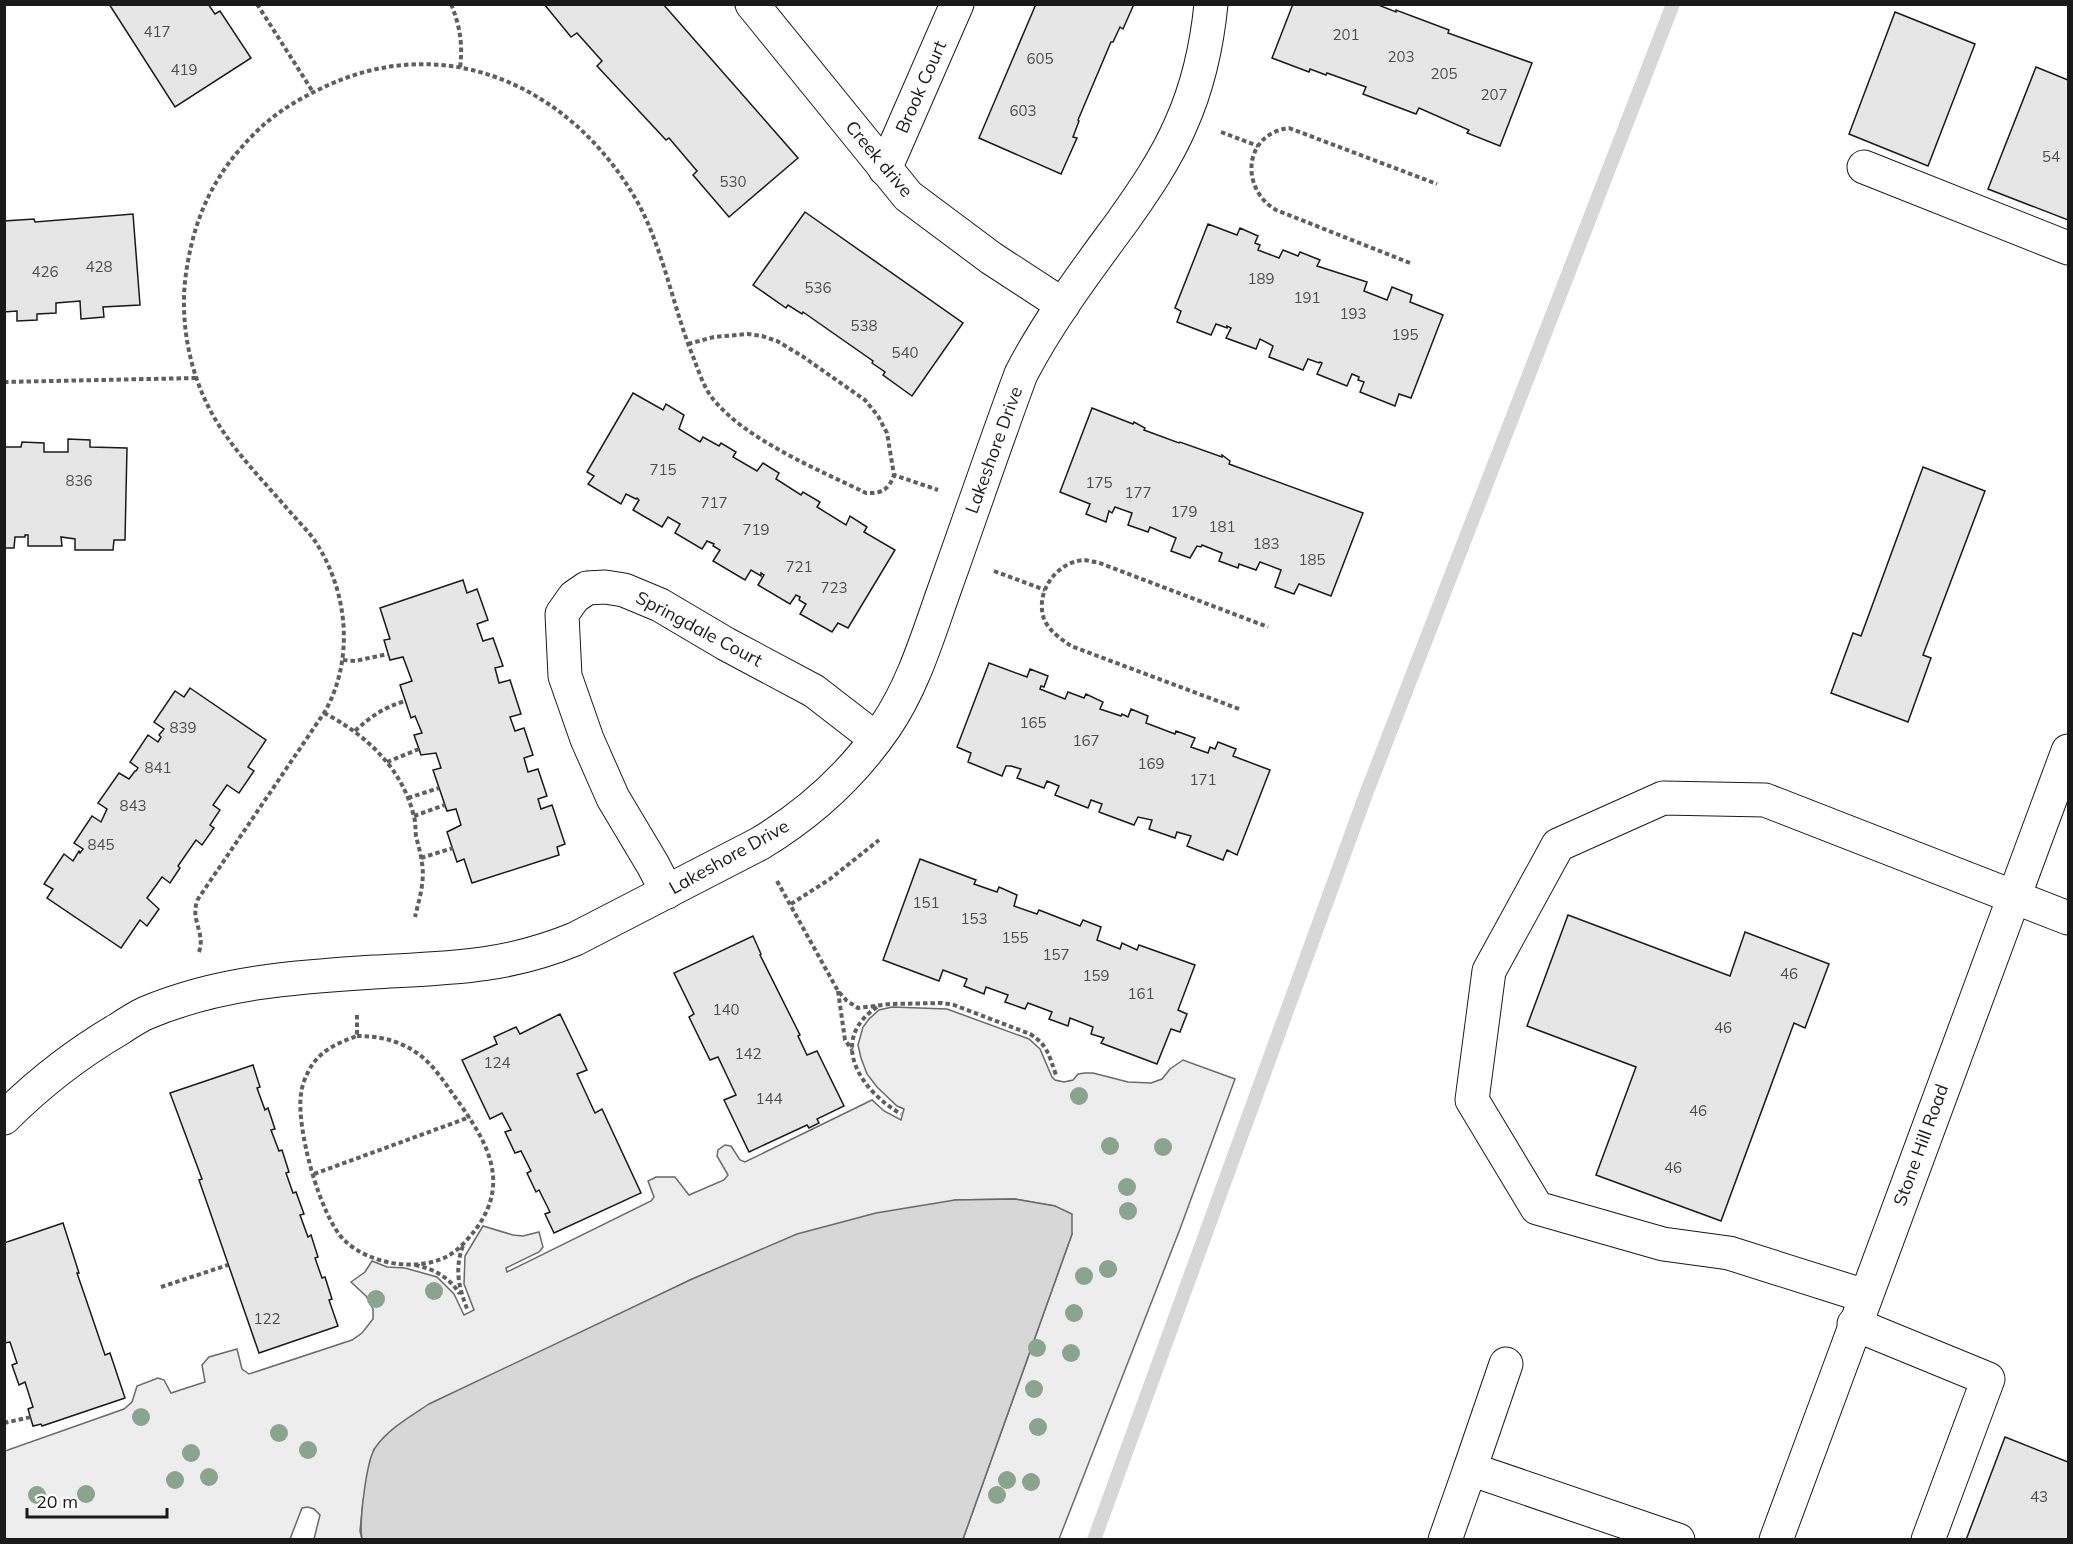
<svg xmlns="http://www.w3.org/2000/svg" width="2073" height="1544" viewBox="0 0 2073 1544" font-family="Mulish,sans-serif">
<style>
.built{fill:#ededed;stroke:#6a6a6a;stroke-width:1.5}
.water{fill:#d7d7d7;stroke:#6a6a6a;stroke-width:1.5}
.lines{fill:none;stroke-linecap:round;stroke-linejoin:round}
.stream{stroke:#d7d7d7;stroke-width:14}
.building{fill:#e6e6e6;stroke:#1a1a1a;stroke-width:1.5}
.minor-casing{stroke:#1a1a1a;stroke-width:35}
.path{stroke:#5f5f5f;stroke-width:4;stroke-dasharray:4.5 3;stroke-linecap:butt}
.minor{stroke:#fff;stroke-width:33}
.tree{fill:#8aa48f}
.labels{text-anchor:middle;stroke-width:4.5;stroke-linejoin:round;paint-order:stroke}
.number-label{font-size:15px;fill:#4d4d4d}
.street-label{font-size:18px;fill:#1a1a1a;stroke:#fff}
</style>
<rect width="100%" height="100%" fill="#fff"/>
<polygon class="built" points="892,1007 947,1009 1029,1039 1040,1049 1052,1077 1055,1080 1064,1082 1073,1080 1078,1074 1085,1073 1093,1073 1128,1082 1151,1083 1162,1079 1170,1069 1183,1060 1235,1079 1180,1229 1059,1539 963,1539 1072,1234 1055,1206 1015,1199 955,1200 733,1262 690,1280 645,1303 374,1449 363,1501 360,1531 362,1539 314,1539 320,1515 314,1509 308,1507 302,1508 290,1539 5,1540 5,1451 124,1409 132,1402 137,1386 158,1378 164,1380 171,1393 205,1382 202,1365 209,1357 237,1349 242,1369 249,1374 352,1340 362,1333 373,1319 373,1309 366,1296 351,1282 365,1272 372,1261 387,1267 405,1268 437,1277 454,1294 464,1315 474,1310 464,1284 465,1256 483,1226 513,1235 523,1236 539,1232 543,1247 539,1252 506,1268 507,1272 651,1201 654,1197 648,1181 656,1177 675,1177 689,1195 724,1180 728,1175 717,1156 718,1150 725,1145 731,1146 740,1160 745,1162 872,1100 884,1111 901,1120 904,1109 897,1106 877,1087 867,1074 861,1058 858,1045 863,1027 869,1019 879,1010"/>
<path class="water" d="M1015,1199L1055,1206L1072,1214V1234L963,1539H362C359,1523 366,1462 375,1448C388,1429 411,1416 429,1404L690,1280L797,1234L876,1213L955,1200Z"/>
<g class="lines">
<polyline class="stream" points="1094,1540 1366,794 1673,4"/>
</g>
<g class="building">
<polygon points="109,4 208,4 215,14 220,11 251,58 175,107"/>
<polygon points="544,4 663,4 798,158 729,217 693,175 697,171 669,138 666,140 597,66 602,61 577,33 571,37"/>
<polygon points="1036,4 1134,4 1123,29 1120,27 1113,42 1111,42 1078,120 1079,121 1073,137 1077,138 1061,174 979,138"/>
<polygon points="1293,4 1376,4 1396,12 1396,10 1449,30 1448,33 1532,63 1500,146 1467,133 1469,130 1419,108 1416,114 1363,94 1366,87 1327,73 1326,75 1310,69 1309,72 1272,58"/>
<polygon points="1895,12 1975,44 1928,166 1849,134"/>
<polygon points="2036,67 2068,80 2068,220 1988,189"/>
<polygon points="805,212 963,323 912,396 883,375 885,372 872,363 873,361 803,312 802,314 788,305 786,308 753,285"/>
<polygon points="133,214 140,305 103,307 104,317 81,319 80,301 56,303 56,313 37,314 37,320 17,321 17,311 4,312 4,221 34,219 35,222"/>
<polygon points="1208,224 1237,235 1240,228 1258,236 1255,243 1260,245 1258,250 1279,258 1283,250 1298,256 1300,252 1320,260 1317,266 1367,282 1364,291 1387,300 1392,287 1412,295 1410,302 1443,315 1411,398 1399,394 1395,406 1360,392 1364,382 1358,380 1359,377 1352,374 1347,386 1317,374 1322,363 1320,362 1319,363 1308,359 1303,370 1269,357 1273,346 1260,339 1256,349 1226,338 1231,328 1227,326 1227,328 1216,324 1211,335 1177,322 1181,311 1175,308"/>
<polygon points="633,393 663,410 666,404 684,415 679,429 700,442 703,437 719,446 721,443 736,452 733,457 757,471 763,463 779,473 776,479 801,495 803,492 820,502 817,507 846,525 850,516 867,527 864,532 895,550 848,628 838,623 832,632 800,614 806,604 799,600 800,597 796,595 790,604 758,585 764,575 761,573 761,576 751,570 745,580 713,561 720,550 713,546 714,544 707,541 702,549 675,533 680,524 668,517 662,527 633,510 639,500 637,498 636,499 626,494 621,504 588,484 594,476 587,472"/>
<polygon points="1092,408 1133,424 1134,422 1145,428 1144,430 1179,443 1180,442 1222,457 1222,455 1230,461 1229,464 1363,513 1331,596 1299,584 1294,594 1275,587 1281,570 1260,562 1256,570 1239,564 1238,568 1219,561 1222,553 1202,545 1201,547 1197,546 1190,558 1171,551 1176,538 1150,527 1148,532 1128,525 1132,513 1115,507 1112,513 1109,511 1106,522 1086,514 1090,504 1060,492"/>
<polygon points="68,439 90,440 90,447 127,448 125,540 114,540 113,550 75,550 75,539 61,537 62,546 28,546 28,535 25,535 25,537 15,537 14,548 4,548 4,447 21,447 22,442 44,443 44,452 68,452"/>
<polygon points="1923,467 1985,491 1923,655 1931,658 1908,722 1831,693 1853,633 1861,636"/>
<polygon points="463,580 467,593 477,589 488,620 477,624 483,641 493,638 503,666 495,668 499,683 510,680 521,714 510,717 515,731 524,728 533,755 524,758 528,772 538,769 547,796 538,799 541,809 552,805 565,844 557,847 559,855 472,883 464,859 457,862 447,832 461,825 456,809 447,811 433,770 441,768 436,753 421,755 419,749 414,735 422,733 415,716 411,718 400,685 412,681 403,657 390,660 384,640 390,639 380,608"/>
<polygon points="989,663 1027,677 1030,669 1048,676 1044,687 1041,686 1040,689 1065,699 1068,692 1084,698 1086,694 1103,702 1100,709 1121,716 1122,714 1128,717 1131,709 1148,716 1146,723 1175,734 1176,731 1195,738 1191,747 1208,753 1210,747 1215,749 1218,742 1236,749 1233,756 1270,770 1237,855 1227,850 1223,860 1187,846 1191,836 1177,832 1175,838 1149,829 1152,820 1138,817 1134,825 1099,812 1102,804 1091,800 1088,808 1055,795 1059,786 1047,781 1044,788 1017,778 1021,769 1011,766 1006,766 1002,776 968,762 971,753 957,747"/>
<polygon points="190,688 266,740 248,767 254,771 239,793 227,785 213,805 220,810 210,825 214,828 202,845 196,840 178,866 180,868 170,883 162,877 147,898 159,909 147,926 140,920 121,948 47,898 53,889 44,884 64,854 73,861 79,851 80,853 83,849 74,843 92,816 101,822 107,809 98,803 119,773 129,779 135,771 136,771 138,768 130,762 148,735 158,742 161,737 159,735 164,729 154,722 175,691 184,697"/>
<polygon points="920,859 976,880 974,884 997,892 999,887 1017,895 1014,906 1037,914 1039,910 1080,926 1083,920 1101,927 1097,940 1120,949 1122,943 1137,950 1139,945 1195,965 1178,1010 1187,1014 1180,1032 1171,1029 1157,1064 1101,1043 1104,1038 1091,1034 1093,1027 1070,1018 1068,1026 1049,1019 1052,1012 1028,1003 1025,1009 1005,1002 1008,995 986,987 984,994 964,986 967,979 943,970 939,981 883,960"/>
<polygon points="1568,915 1730,976 1745,932 1829,964 1805,1028 1794,1023 1721,1221 1596,1175 1636,1067 1527,1026"/>
<polygon points="753,936 761,954 760,955 800,1035 798,1036 807,1055 817,1051 844,1106 817,1119 819,1123 809,1128 807,1125 749,1152 724,1100 736,1095 718,1057 710,1060 689,1017 694,1014 674,973"/>
<polygon points="560,1014 587,1070 577,1074 595,1113 602,1109 641,1193 554,1233 545,1214 550,1212 539,1190 536,1192 527,1173 531,1171 521,1151 515,1153 505,1132 511,1130 502,1113 490,1119 462,1060 497,1044 494,1037 516,1027 520,1034"/>
<polygon points="253,1065 260,1087 257,1088 265,1110 268,1108 275,1129 271,1130 279,1151 282,1150 289,1172 286,1173 293,1193 296,1192 304,1214 300,1215 308,1237 311,1235 318,1257 315,1258 322,1278 325,1277 332,1299 329,1300 338,1326 259,1353 199,1180 202,1179 170,1093"/>
<polygon points="63,1223 79,1273 77,1273 105,1355 110,1353 125,1398 42,1426 41,1424 33,1426 28,1409 33,1407 25,1382 19,1385 12,1365 17,1363 10,1342 4,1343 4,1243"/>
<polygon points="2005,1437 2068,1462 2068,1540 1966,1540"/>
</g>
<g class="lines">
<g class="minor-casing">
<g id="minor">
<polyline points="752,4 908,196 991,258 1063,305"/>
<polyline points="1864,167 2068,248"/>
<polyline points="885,169 957,4"/>
<polyline points="667,892 653,865 613,798 587,739 565,676 562,614 574,597 587,588 605,587 624,590 660,605 726,644 814,691 876,739"/>
<path d="M4,1118C38,1084 78,1053 119,1029C128,1023 137,1017 146,1013C219,982 296,977 374,972C447,968 505,968 575,939L759,844C809,814 852,775 885,727C914,685 929,632 946,585C971,515 995,444 1021,374C1049,320 1086,271 1122,222C1144,191 1166,159 1181,124C1198,86 1207,45 1211,4"/>
<polyline points="1865,1296 1729,1253 1663,1244 1537,1208 1472,1100 1489,971 1558,845 1663,798 1765,800 2068,918"/>
<polyline points="1854,1324 1988,1379 1928,1540"/>
<polyline points="1470,1469 1506,1364"/>
<polyline points="1445,1540 1470,1469 1678,1540"/>
<polyline points="1776,1540 2068,751"/>
</g>
</g>
<g class="path">
<polyline points="257,4 313,92"/>
<path d="M451,4C460,26 463,44 460,68"/>
<polyline points="1221,132 1258,146"/>
<path d="M1410,263L1276,210C1240,189 1243,134 1289,128L1437,184"/>
<polyline points="688,344 714,337 748,334 762,336 777,341 802,356 865,400 878,416 887,433 894,475 938,490"/>
<polyline points="4,382 196,378"/>
<polyline points="994,571 1045,590"/>
<polyline points="343,660 355,661 388,654"/>
<path d="M1239,709L1071,646C1061,639 1049,631 1044,619C1035,593 1055,563 1083,560C1087,560 1092,562 1097,562L1268,627"/>
<path d="M324,713C365,734 401,767 413,813C416,821 415,828 416,836C418,845 421,854 422,863C425,882 419,900 415,917"/>
<path d="M355,731C371,716 385,707 405,701"/>
<polyline points="387,762 419,749"/>
<polyline points="408,798 439,788"/>
<polyline points="414,816 445,805"/>
<polyline points="421,858 453,848"/>
<path d="M777,881L838,991L847,1001L858,1008L890,1004L942,1003L954,1005L1030,1034C1048,1045 1049,1056 1056,1075"/>
<polyline points="791,904 830,879 879,840"/>
<path d="M199,952C206,932 189,920 198,899L324,713C355,660 348,591 315,541C308,531 299,522 291,513C262,479 228,446 208,406C187,364 179,313 187,267C196,211 217,170 258,130C277,112 297,100 320,89C445,27 573,87 638,203C664,251 673,308 694,359C699,372 704,388 713,399C746,440 819,470 866,493C882,494 889,489 894,475"/>
<polyline points="838,991 845,1040 852,1050"/>
<path d="M877,1007C827,1041 861,1091 901,1114"/>
<polyline points="357,1015 357,1036"/>
<path d="M357,1036C379,1036 398,1040 417,1053C433,1064 444,1082 455,1097C485,1139 512,1180 476,1229C468,1239 458,1251 446,1257C415,1272 369,1264 344,1240C320,1216 296,1128 301,1094C302,1084 307,1073 312,1065C323,1049 340,1042 357,1036Z"/>
<polyline points="314,1174 470,1117"/>
<path d="M463,1246C454,1269 459,1289 468,1311"/>
<path d="M415,1265C434,1269 449,1277 460,1294"/>
<polyline points="161,1287 228,1265"/>
<polyline points="4,1423 31,1417"/>
</g>
<use href="#minor" class="minor"/>
</g>
<g class="tree">
<circle cx="1079" cy="1096" r="9"/>
<circle cx="1110" cy="1146" r="9"/>
<circle cx="1163" cy="1147" r="9"/>
<circle cx="1127" cy="1187" r="9"/>
<circle cx="1128" cy="1211" r="9"/>
<circle cx="1108" cy="1269" r="9"/>
<circle cx="1084" cy="1276" r="9"/>
<circle cx="434" cy="1291" r="9"/>
<circle cx="376" cy="1299" r="9"/>
<circle cx="1074" cy="1313" r="9"/>
<circle cx="1037" cy="1348" r="9"/>
<circle cx="1071" cy="1353" r="9"/>
<circle cx="1034" cy="1389" r="9"/>
<circle cx="141" cy="1417" r="9"/>
<circle cx="1038" cy="1427" r="9"/>
<circle cx="279" cy="1433" r="9"/>
<circle cx="308" cy="1450" r="9"/>
<circle cx="191" cy="1453" r="9"/>
<circle cx="209" cy="1477" r="9"/>
<circle cx="175" cy="1480" r="9"/>
<circle cx="1007" cy="1480" r="9"/>
<circle cx="1031" cy="1482" r="9"/>
<circle cx="86" cy="1494" r="9"/>
<circle cx="37" cy="1495" r="9"/>
<circle cx="997" cy="1495" r="9"/>
</g>
<g class="labels">
<g class="number-label">
<text x="157" y="37">417</text>
<text x="1346" y="40">201</text>
<text x="1401" y="62">203</text>
<text x="1040" y="64">605</text>
<text x="184" y="75">419</text>
<text x="1444" y="79">205</text>
<text x="1494" y="100">207</text>
<text x="1023" y="116">603</text>
<text x="2051" y="162">54</text>
<text x="733" y="187">530</text>
<text x="99" y="272">428</text>
<text x="45" y="277">426</text>
<text x="1261" y="284">189</text>
<text x="818" y="293">536</text>
<text x="1307" y="303">191</text>
<text x="1353" y="319">193</text>
<text x="864" y="331">538</text>
<text x="1405" y="340">195</text>
<text x="905" y="358">540</text>
<text x="663" y="475">715</text>
<text x="79" y="486">836</text>
<text x="1099" y="488">175</text>
<text x="1138" y="498">177</text>
<text x="714" y="508">717</text>
<text x="1184" y="517">179</text>
<text x="1222" y="532">181</text>
<text x="756" y="535">719</text>
<text x="1266" y="549">183</text>
<text x="1312" y="565">185</text>
<text x="799" y="572">721</text>
<text x="834" y="593">723</text>
<text x="1033" y="728">165</text>
<text x="183" y="733">839</text>
<text x="1086" y="746">167</text>
<text x="1151" y="769">169</text>
<text x="158" y="773">841</text>
<text x="1203" y="785">171</text>
<text x="133" y="811">843</text>
<text x="101" y="850">845</text>
<text x="926" y="908">151</text>
<text x="974" y="924">153</text>
<text x="1015" y="943">155</text>
<text x="1056" y="960">157</text>
<text x="1789" y="979">46</text>
<text x="1096" y="981">159</text>
<text x="1141" y="999">161</text>
<text x="726" y="1015">140</text>
<text x="1723" y="1033">46</text>
<text x="748" y="1059">142</text>
<text x="497" y="1068">124</text>
<text x="769" y="1104">144</text>
<text x="1698" y="1116">46</text>
<text x="1673" y="1173">46</text>
<text x="267" y="1324">122</text>
<text x="2039" y="1502">43</text>
</g>
<g class="street-label">
<text transform="translate(921 87) rotate(-66)" y="6">Brook Court</text>
<text transform="translate(879 159) rotate(50)" y="6">Creek drive</text>
<text transform="translate(994 450) rotate(-70)" y="6">Lakeshore Drive</text>
<text transform="translate(699 629) rotate(28)" y="6">Springdale Court</text>
<text transform="translate(729 857) rotate(-29)" y="6">Lakeshore Drive</text>
<text transform="translate(1921 1145) rotate(-70)" y="6">Stone Hill Road</text>
</g>
</g>
<rect width="2073" height="1544" fill="none" stroke="#1a1a1a" stroke-width="12"/>
<path d="M27 1508v9h140v-9" fill="none" stroke="#1a1a1a" stroke-width="3"/>
<text x="36" y="1508" font-size="18" fill="#1a1a1a" stroke="#ffffff" stroke-width="4.5" paint-order="stroke">20 m</text>
</svg>
